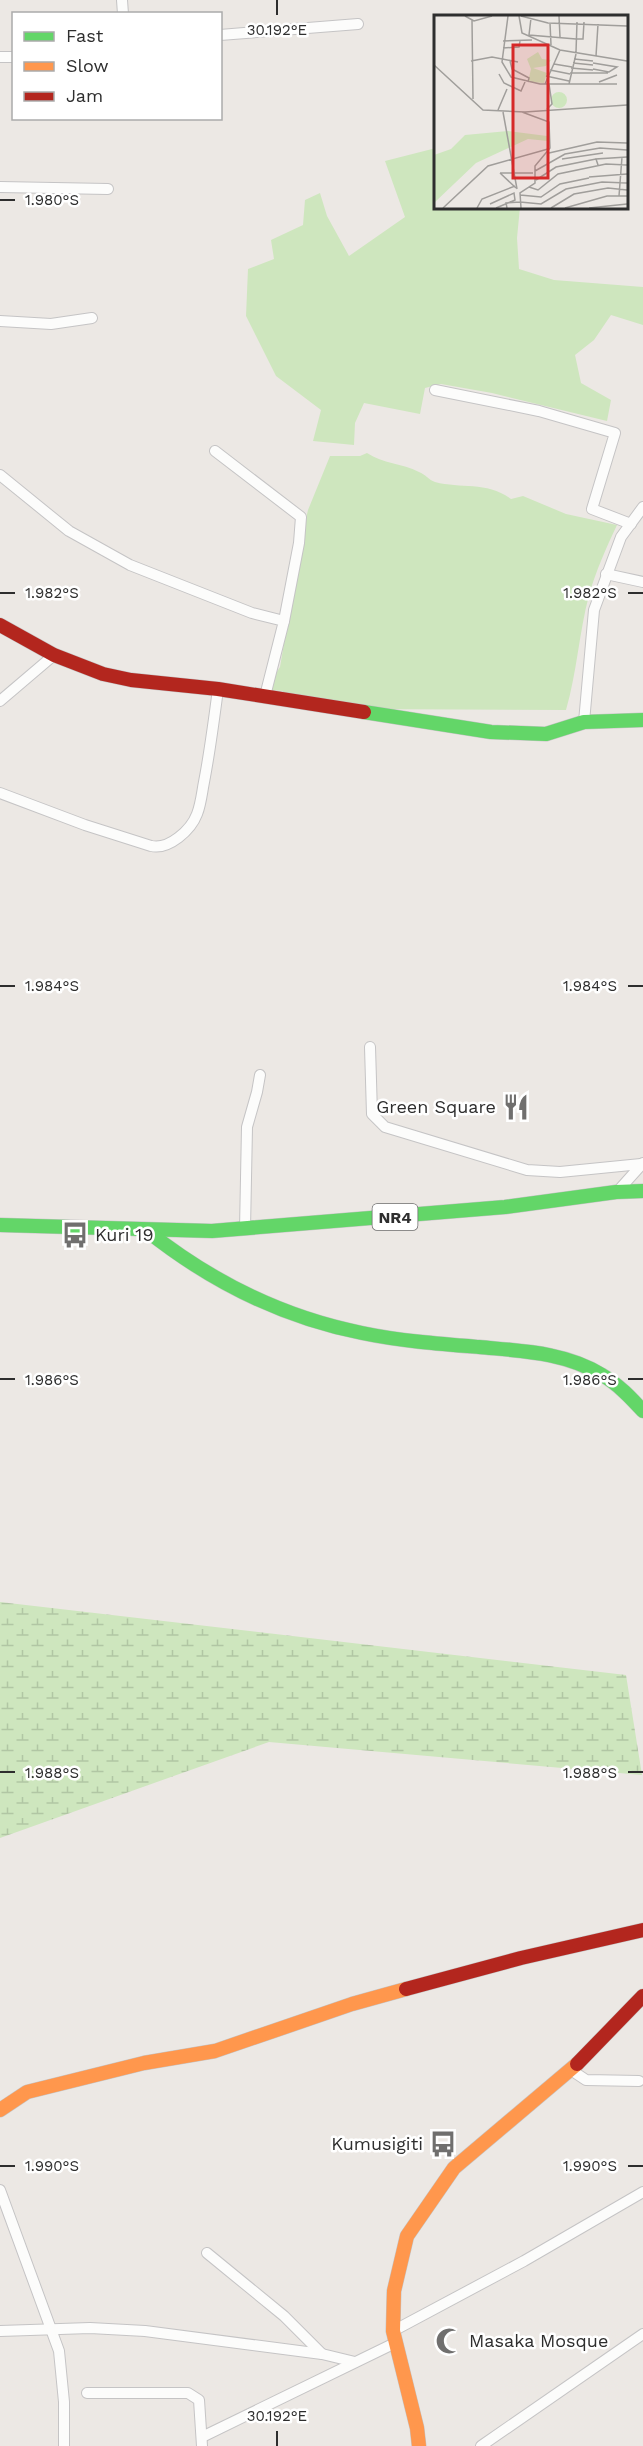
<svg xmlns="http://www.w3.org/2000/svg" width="643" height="2446" viewBox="0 0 643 2446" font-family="'Work Sans',sans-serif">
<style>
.grass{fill:#cee6be}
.wetland{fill:url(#wetland-marsh)}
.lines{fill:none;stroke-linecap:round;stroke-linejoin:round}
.street-casing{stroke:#c5c4c5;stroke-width:12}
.fast-casing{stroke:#c5c4c5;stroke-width:15}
.slow-casing{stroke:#c5c4c5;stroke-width:15}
.jam-casing{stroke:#c5c4c5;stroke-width:15}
.street{stroke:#fcfcfb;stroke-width:10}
.fast{stroke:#63d668;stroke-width:14}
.slow{stroke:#ff974d;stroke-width:14}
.jam{stroke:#b3261e;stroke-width:14}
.ticks{fill:none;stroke:#2e2e2e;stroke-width:2}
.labels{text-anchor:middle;stroke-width:5;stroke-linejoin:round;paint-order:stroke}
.shield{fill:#fff;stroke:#6d6d6d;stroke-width:1.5}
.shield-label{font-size:16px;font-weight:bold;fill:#2e2e2e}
.poi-label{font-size:18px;fill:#2e2e2e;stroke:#fff;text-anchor:end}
.inset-road{fill:none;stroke:#a09e9b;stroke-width:1.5}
.view{fill:#d62828;fill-opacity:0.15;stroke:#d62828;stroke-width:3}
.inset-edge{fill:none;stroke:#2e2e2e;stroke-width:3}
.ticks-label{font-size:15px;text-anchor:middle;fill:#2e2e2e;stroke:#fff;stroke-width:5;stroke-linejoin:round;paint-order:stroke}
</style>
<defs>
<pattern id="wetland-marsh" width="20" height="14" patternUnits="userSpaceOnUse" patternTransform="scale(1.5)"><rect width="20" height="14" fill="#cee6be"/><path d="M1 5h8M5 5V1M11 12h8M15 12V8" fill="none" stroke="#b1c6a4"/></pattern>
</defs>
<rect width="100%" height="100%" fill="#ece8e4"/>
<g class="grass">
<polygon points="436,148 436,207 520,207 517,238 519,269 554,280 643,287 643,325 611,315 594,340 575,355 581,383 611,400 607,421 492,393 441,384 425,388 420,414 364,403 355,423 354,445 313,441 321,410 276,376 246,316 248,269 274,259 271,240 303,225 305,200 320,193 327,216 349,256 405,217 385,161"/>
<path d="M367,453C383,464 402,463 419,472C425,474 429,480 435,482C461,489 487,481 511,499L523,496L566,514L617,525C606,548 596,571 589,595C579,633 577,672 566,710L356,709L282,697L283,691L271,690L274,676L280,667L303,531L308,510L330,456H360Z"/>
</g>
<polygon class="wetland" points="0,1602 626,1675 642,1775 269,1742 0,1838"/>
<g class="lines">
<g class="street-casing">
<g id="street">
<polyline points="122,0 123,14"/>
<polyline points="220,35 358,24"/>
<polyline points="0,57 14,57"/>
<polyline points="0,187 108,189"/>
<polyline points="0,321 51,324 92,318"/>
<polyline points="435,390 539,411 615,433 592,509 631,524"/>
<polyline points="215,451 301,517 299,543 284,621"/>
<polyline points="0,475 69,531 130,565 252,613 284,621 265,696"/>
<polyline points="606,574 643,582"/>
<polyline points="0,701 54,655"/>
<polyline points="584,722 594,610 621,537 643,507"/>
<path d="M0,793L85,825L151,846C169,850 191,830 197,814C201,804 202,792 204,782C210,751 214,720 218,689"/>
<polyline points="370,1047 372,1114 385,1127 527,1170 560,1172 641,1164"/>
<polyline points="617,1192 643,1163"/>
<polyline points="245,1229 247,1127 257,1092 260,1075"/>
<polyline points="571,2070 586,2080 639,2081"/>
<polyline points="0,2190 59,2351 64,2402 64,2446"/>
<polyline points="207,2253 284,2316 322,2354"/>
<polyline points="0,2331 90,2328 145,2331 322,2354 355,2362"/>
<polyline points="393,2331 524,2261 643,2192"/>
<polyline points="87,2393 188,2393 199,2400 202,2446"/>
<polyline points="202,2437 395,2343"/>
<polyline points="481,2446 643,2334"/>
</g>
</g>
<g class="fast-casing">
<g id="fast">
<polyline points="364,712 491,732 546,734 584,722 643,720"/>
<polyline points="0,1225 212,1231 505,1207 616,1192 643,1191"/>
<path d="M146,1230C210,1281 281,1317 362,1333C400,1341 440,1344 479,1347C521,1351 565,1352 602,1375C618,1384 631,1398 643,1411"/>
</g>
</g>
<g class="slow-casing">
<g id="slow">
<polyline points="0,2110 27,2092 144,2063 215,2051 352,2004 406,1989"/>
<polyline points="419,2446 417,2428 393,2331 394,2291 407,2236 454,2168 577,2064"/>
</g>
</g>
<g class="jam-casing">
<g id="jam">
<polyline points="0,625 54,655 103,674 131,680 218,689 364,712"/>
<polyline points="406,1989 521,1958 643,1930"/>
<polyline points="577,2064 643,1996"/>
</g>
</g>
<use href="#street" class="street"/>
<use href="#fast" class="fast"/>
<use href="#slow" class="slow"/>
<use href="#jam" class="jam"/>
</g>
<path class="ticks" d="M277,0V15M0,200H15M0,593H15M628,593H643M0,986H15M628,986H643M0,1379H15M628,1379H643M0,1772H15M628,1772H643M0,2166H15M628,2166H643M277,2431V2446"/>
<defs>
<g id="restaurant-bare" transform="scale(2.07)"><path d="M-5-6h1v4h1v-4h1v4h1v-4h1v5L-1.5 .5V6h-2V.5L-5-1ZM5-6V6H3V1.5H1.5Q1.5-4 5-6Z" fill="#706f6e" stroke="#fff" stroke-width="2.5" paint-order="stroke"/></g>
<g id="bus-bare" transform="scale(2.07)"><path d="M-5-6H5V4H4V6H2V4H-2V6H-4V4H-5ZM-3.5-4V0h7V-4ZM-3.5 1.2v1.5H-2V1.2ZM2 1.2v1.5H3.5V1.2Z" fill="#706f6e" stroke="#fff" stroke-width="2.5" paint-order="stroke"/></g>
<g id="mosque-bare" transform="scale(2.07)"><path d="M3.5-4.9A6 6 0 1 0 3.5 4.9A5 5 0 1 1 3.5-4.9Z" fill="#706f6e" stroke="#fff" stroke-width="2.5" paint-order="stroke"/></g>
</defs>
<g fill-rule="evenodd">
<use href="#restaurant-bare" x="516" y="1107"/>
<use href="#bus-bare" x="75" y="1235"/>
<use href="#bus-bare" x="443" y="2144"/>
<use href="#mosque-bare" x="449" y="2341"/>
</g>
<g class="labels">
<rect class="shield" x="372.5" y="1204" width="45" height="26" rx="4.5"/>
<g class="shield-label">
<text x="395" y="1223">NR4</text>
</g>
<g class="poi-label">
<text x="496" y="1113">Green Square</text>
<text x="95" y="1241" text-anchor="start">Kuri 19</text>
<text x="423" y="2150">Kumusigiti</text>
<text x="469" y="2347" text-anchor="start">Masaka Mosque</text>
</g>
</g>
<g transform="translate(434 15)">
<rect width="194" height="194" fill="#ece8e4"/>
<path d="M104,37L108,44L117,45L112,51L99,53L113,58L110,68L94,67L97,54L93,44ZM117 85a8 8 0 1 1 16 0a8 8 0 1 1-16 0Z" fill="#cee6be"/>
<path d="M74,116L113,121L114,126L94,124L42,148L0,188V140L17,134L31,120Z" fill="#cee6be"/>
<path class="inset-road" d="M31,1L40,6L58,1M74,1L68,47L77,62L106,69H183M85,1L88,18L126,35L193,46M87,1L114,8L193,11M125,1L126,22M97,3L95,20L142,24H149L150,7M38,5L39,84M116,8L117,30M69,26L98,25M69,33L85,32L86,26M142,37L143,7M162,41L164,9M140,44L159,46M37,46L58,42L84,47M76,46L78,54L95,63L94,67M139,48L159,50M120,49L138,52M0,50L49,95L91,97L193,90M137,53L159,55M159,54L175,57L183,52L159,48M116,55L136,59M136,58H174M65,59L70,68L87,76L91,67M112,61L135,66M165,67L183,60M111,69L126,35M135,69L142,39M113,94L118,89L115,69M64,95L73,74M69,97L83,174M115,138L163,127L193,128M128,144L169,138M164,150L162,144L193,142M101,156L131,139L166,133L193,135M66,158H99M66,158L82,173M155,162L193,159M102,165L122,152L162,144M95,172L104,175L124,159L172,149L193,150M86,180L107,182L126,169L155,163M185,181L188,142M86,187L107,189L132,174L168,167L193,168M56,189L80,178L81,185L62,193M9,193L54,151L114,134M43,193L48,184L81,171M73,193L72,188L86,187M87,193L86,178L101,168V151L116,133L115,107L88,97M117,193L140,179L174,173L193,175M131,193L173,181H193M155,193L193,189"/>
<path class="view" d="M79,30H114V163H79Z"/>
<rect width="194" height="194" class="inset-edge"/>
</g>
<g class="ticks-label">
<text x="277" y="35">30.192°E</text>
<text x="52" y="205">1.980°S</text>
<text x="52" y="598">1.982°S</text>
<text x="590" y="598">1.982°S</text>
<text x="52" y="991">1.984°S</text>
<text x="590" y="991">1.984°S</text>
<text x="52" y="1385">1.986°S</text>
<text x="590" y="1385">1.986°S</text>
<text x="52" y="1778">1.988°S</text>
<text x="590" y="1778">1.988°S</text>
<text x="52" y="2171">1.990°S</text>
<text x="590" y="2171">1.990°S</text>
<text x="277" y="2421">30.192°E</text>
</g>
<rect x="12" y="12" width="210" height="108" fill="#ffffff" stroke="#ababab" stroke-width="1.5"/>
<rect x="24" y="32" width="30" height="9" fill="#63d668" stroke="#ababab" stroke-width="1.5"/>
<text x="66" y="42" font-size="18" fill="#2e2e2e">Fast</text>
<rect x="24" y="62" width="30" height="9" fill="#ff974d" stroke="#ababab" stroke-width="1.5"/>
<text x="66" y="72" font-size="18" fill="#2e2e2e">Slow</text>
<rect x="24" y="92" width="30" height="9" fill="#b3261e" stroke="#ababab" stroke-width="1.5"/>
<text x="66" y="102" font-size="18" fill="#2e2e2e">Jam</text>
</svg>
